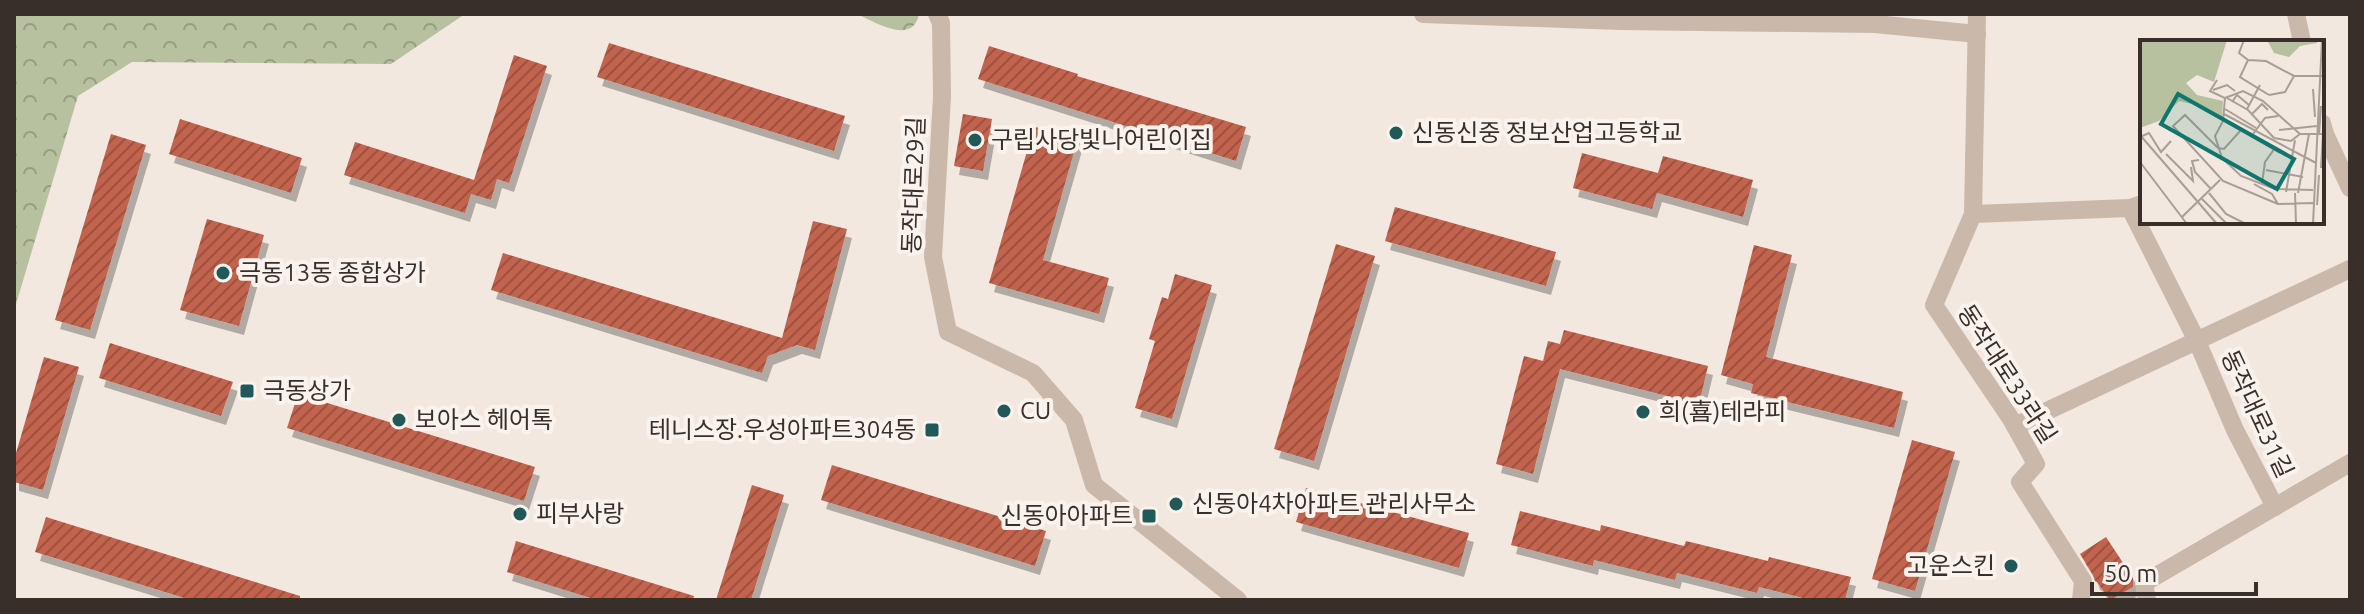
<svg xmlns="http://www.w3.org/2000/svg" width="2364" height="614" viewBox="0 0 2364 614" font-family="Ubuntu,'Noto Sans KR',sans-serif">
<style>
.forest{fill:url(#forest-crowns)}
.building{fill:url(#building-hatch);filter:url(#shadow)}
.lines{fill:none;stroke-linecap:round;stroke-linejoin:round}
.street{stroke:#cab8ab;stroke-width:18}
.poi-dot{fill:#215858;stroke:#faf2ec;stroke-width:3}
.labels{text-anchor:middle;stroke-width:8;stroke-linejoin:round;paint-order:stroke}
.poi-label{font-size:24px;fill:#382e2a;stroke:#faf2ec;text-anchor:start}
.street-label{font-size:24px;fill:#382e2a;stroke:#faf2ec}
.inset-road{fill:none;stroke:#a89e97;stroke-width:2}
.view{fill:#0f766e;fill-opacity:0.15;stroke:#0f766e;stroke-width:4}
.inset-edge{fill:none;stroke:#382e2a;stroke-width:4}
</style>
<defs>
<pattern id="forest-crowns" width="20" height="18" patternUnits="userSpaceOnUse" patternTransform="scale(2)"><rect width="20" height="18" fill="#b8c19f"/><path d="M2 6a3 3 0 1 1 6 0M12 15a3 3 0 1 1 6 0" fill="none" stroke="#979d82"/></pattern>
<pattern id="building-hatch" width="6" height="6" patternUnits="userSpaceOnUse" patternTransform="scale(2)"><rect width="6" height="6" fill="#c1634e"/><path d="M-1 1l2-2M0 6l6-6M5 7l2-2" fill="none" stroke="#9e5241"/></pattern>
<filter id="shadow"><feDropShadow dx="5" dy="9" stdDeviation="0" flood-color="#0004"/></filter>
</defs>
<rect width="100%" height="100%" fill="#f2e8df"/>
<g class="forest">
<polygon points="14,14 465,14 391,64 132,62 78,96 14,311"/>
<path d="M857,14H919C913,46 875,22 857,14Z"/>
</g>
<g class="building">
<polygon points="609,43 845,116 834,151 597,77"/>
<polygon points="989,46 1078,74 1077,76 1246,127 1236,161 978,79"/>
<polygon points="514,55 547,66 509,183 497,179 491,200 471,194 465,213 344,175 355,142 474,180"/>
<polygon points="963,114 992,119 983,171 954,166"/>
<polygon points="180,119 302,158 291,193 169,154"/>
<polygon points="1034,127 1079,135 1043,260 1109,278 1099,314 989,283"/>
<polygon points="111,134 146,145 90,330 55,320"/>
<polygon points="1582,153 1658,173 1663,156 1753,180 1743,217 1657,193 1652,209 1573,188"/>
<polygon points="1395,207 1556,252 1546,286 1385,241"/>
<polygon points="207,219 264,235 239,326 180,310"/>
<polygon points="813,221 847,229 815,350 797,345 768,356 762,373 491,290 503,253 782,338"/>
<polygon points="1336,244 1375,256 1314,461 1274,449"/>
<polygon points="1754,245 1792,255 1766,357 1903,392 1894,428 1751,393 1753,384 1721,375"/>
<polygon points="1175,274 1212,285 1172,419 1135,408 1155,341 1149,339 1162,297 1168,299"/>
<polygon points="1564,330 1708,366 1699,404 1560,369 1533,474 1496,464 1524,356 1543,361 1548,341 1560,344"/>
<polygon points="110,343 233,382 221,416 99,378"/>
<polygon points="44,357 79,367 43,490 14,482 14,460"/>
<polygon points="298,394 535,467 524,501 287,428"/>
<polygon points="1912,440 1955,452 1915,591 1872,579"/>
<polygon points="832,465 1046,531 1035,566 821,500"/>
<polygon points="752,485 784,495 751,600 716,600"/>
<polygon points="1306,488 1469,533 1459,568 1296,522"/>
<polygon points="1520,511 1600,531 1601,525 1684,546 1686,541 1768,561 1769,557 1851,577 1845,600 1811,600 1759,587 1757,593 1677,573 1675,580 1594,560 1593,566 1511,545"/>
<polygon points="46,517 300,596 300,600 191,600 35,552"/>
<polygon points="2106,537 2133,578 2133,587 2110,600 2097,582 2095,581 2093,575 2080,554"/>
<polygon points="516,541 694,596 693,600 597,600 507,572"/>
</g>
<g class="lines">
<g class="street">
<polyline points="937,14 941,23 942,96 933,257 948,332 1033,373 1074,420 1094,485 1238,600"/>
<polyline points="1423,14 1620,21 1875,24 1977,34"/>
<polyline points="1977,14 1973,214 1934,305 2011,419 2036,464 2020,482 2083,581 2081,600"/>
<polyline points="2296,14 2302,42"/>
<polyline points="2322,123 2325,134 2350,188"/>
<polyline points="2130,208 2197,341 2235,430 2275,507"/>
<polyline points="1973,214 2130,208 2142,204"/>
<polyline points="2015,426 2350,269"/>
<polyline points="2147,600 2144,583 2350,463"/>
</g>
</g>
<g class="poi-dot">
<circle cx="1396" cy="133" r="8"/>
<circle cx="975" cy="140" r="8"/>
<circle cx="223" cy="273" r="8"/>
<rect x="239" y="383" width="16" height="16" rx="4"/>
<circle cx="1004" cy="411" r="8"/>
<circle cx="1643" cy="412" r="8"/>
<circle cx="399" cy="420" r="8"/>
<rect x="924" y="422" width="16" height="16" rx="4"/>
<circle cx="1176" cy="504" r="8"/>
<circle cx="520" cy="514" r="8"/>
<rect x="1141" y="508" width="16" height="16" rx="4"/>
<circle cx="2011" cy="566" r="8"/>
</g>
<g class="labels">
<g class="poi-label">
<text x="1412" y="141">신동신중 정보산업고등학교</text>
<text x="991" y="148">구립사당빛나어린이집</text>
<text x="239" y="281">극동13동 종합상가</text>
<text x="263" y="399">극동상가</text>
<text x="1020" y="419">CU</text>
<text x="1659" y="420">희(喜)테라피</text>
<text x="415" y="428">보아스 헤어톡</text>
<text x="916" y="438" text-anchor="end">테니스장.우성아파트304동</text>
<text x="1192" y="512">신동아4차아파트 관리사무소</text>
<text x="536" y="522">피부사랑</text>
<text x="1133" y="524" text-anchor="end">신동아아파트</text>
<text x="1995" y="574" text-anchor="end">고운스킨</text>
</g>
<g class="street-label">
<text transform="translate(914 185) rotate(-88)" y="8">동작대로29길</text>
<text transform="translate(2007 374) rotate(57)" y="8">동작대로33라길</text>
<text transform="translate(2257 414) rotate(65)" y="8">동작대로31길</text>
</g>
</g>
<g transform="translate(2140 40)">
<rect width="184" height="184" fill="#f2e8df"/>
<path d="M87,0L74,42L57,35L46,43L57,55L83,61L82,80L65,67L39,61L19,81L0,88V2ZM127,0H176L177,3L160,6L149,17L134,13Z" fill="#b8c19f"/>
<path d="M0,0H68L66,11L35,25L23,41L0,44Z" fill="#b8c19f"/>
<path class="inset-road" d="M104,0L99,13L108,20L126,21L154,36H184M108,20L100,37L129,55M77,40L70,51L85,58L83,81L75,96L82,118L101,136L135,149L173,150M173,49L175,77M73,50L87,45L95,51M129,55L145,52L154,36M85,58L103,51L123,61L160,94H184M87,58L108,70L134,98L151,101L160,94M92,62L97,55L109,65M85,69L116,88M107,69L120,45M84,74L176,123M111,75L122,64L128,70M83,80L140,113M139,90L177,86M113,94L125,78L138,76M0,95L77,184M179,95L181,66M0,97L9,93L21,112L31,101M78,108L45,75L33,86L83,141L138,164M78,108L84,109L101,90M26,114L53,141L51,127M59,120L52,121L55,132L71,149M0,122L47,184M181,128L183,94M126,130L163,137M122,143L125,122L135,108M114,144L132,154L138,164L173,163M146,152L155,100M69,153L86,174L106,184M155,153L156,184M158,153L169,94M62,159L87,184M177,165L179,135M42,177L80,140M173,184L182,0"/>
<path class="view" d="M38,54L154,119L137,149L21,84Z"/>
<rect width="184" height="184" class="inset-edge"/>
</g>
<rect width="2364" height="614" fill="none" stroke="#382e2a" stroke-width="32"/>
<path d="M2092 582v12h164v-12" fill="none" stroke="#382e2a" stroke-width="4"/>
<text x="2104" y="582" font-size="24" fill="#382e2a" stroke="#faf2ec" stroke-width="6" paint-order="stroke">50 m</text>
</svg>
